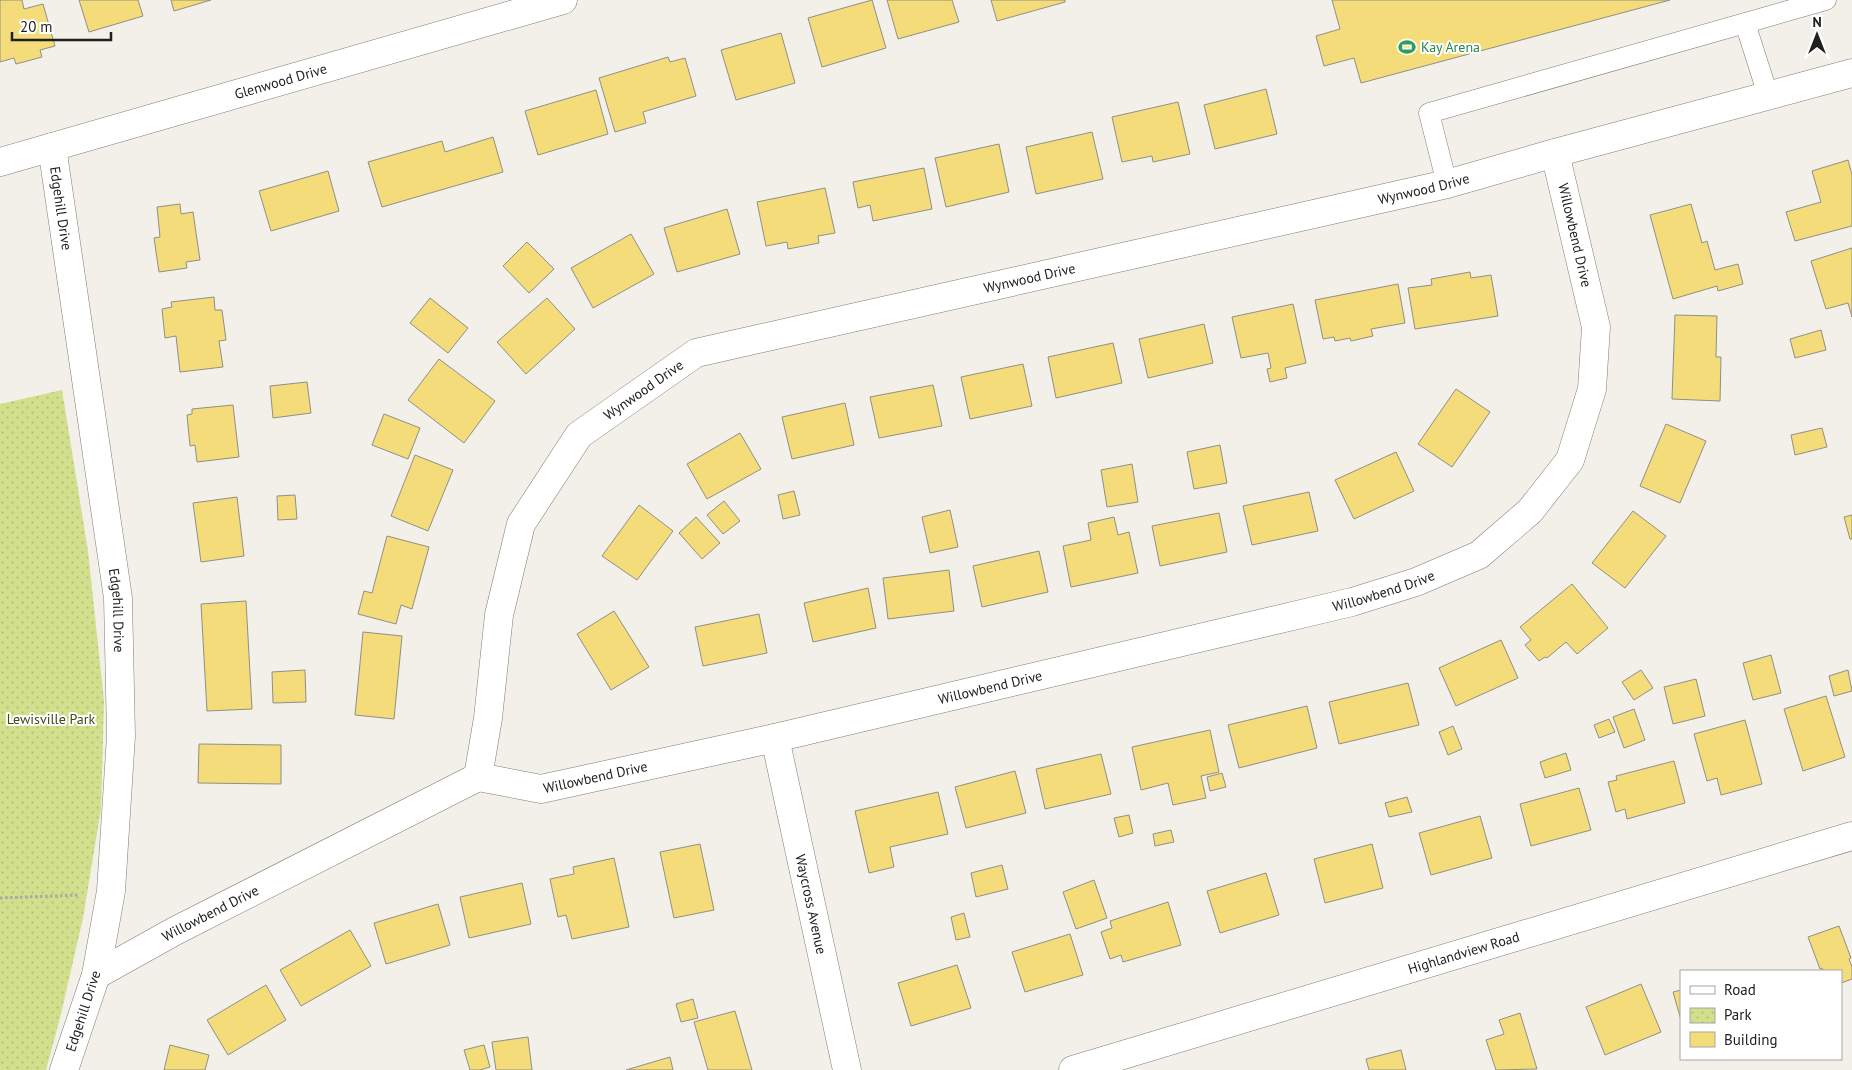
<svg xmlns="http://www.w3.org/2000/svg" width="1852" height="1070" viewBox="0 0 1852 1070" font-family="'PT Sans',sans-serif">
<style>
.park{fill:url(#park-dots)}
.building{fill:#f3dc79;stroke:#908f88}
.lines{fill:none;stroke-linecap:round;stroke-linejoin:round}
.lane-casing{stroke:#7e7c76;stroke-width:21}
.street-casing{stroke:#7e7c76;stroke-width:29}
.path{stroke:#aaa9a3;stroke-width:3;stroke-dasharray:2.5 2.5;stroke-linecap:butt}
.lane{stroke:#fff;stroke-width:20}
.street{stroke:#fff;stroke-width:28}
.labels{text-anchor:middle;stroke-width:4;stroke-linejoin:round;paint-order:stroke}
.leisure-label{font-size:14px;fill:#27864d;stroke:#fff;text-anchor:start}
.street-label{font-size:14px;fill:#20201d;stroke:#fff}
.park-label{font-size:14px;fill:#42471f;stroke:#fff}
</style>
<defs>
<pattern id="park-dots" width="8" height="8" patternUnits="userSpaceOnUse" patternTransform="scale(1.25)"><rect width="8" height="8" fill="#d2df8d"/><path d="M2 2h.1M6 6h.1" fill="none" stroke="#b4bf79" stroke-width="1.8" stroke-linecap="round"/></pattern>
</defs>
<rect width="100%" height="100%" fill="#f2f0e9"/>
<polygon class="park" points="62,390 88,551 104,701 101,809 83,918 60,1018 46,1070 0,1070 0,404"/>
<g class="building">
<polygon points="0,0 22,0 24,9 43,4 55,46 40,50 42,57 16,64 14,58 0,62"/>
<polygon points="79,0 138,0 143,16 89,32"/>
<polygon points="171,0 211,0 174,11"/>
<polygon points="872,0 886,48 822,67 808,18"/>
<polygon points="887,0 952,0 959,22 898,39"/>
<polygon points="991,0 1065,0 1065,2 997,21"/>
<polygon points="1332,0 1670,0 1361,83 1354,58 1324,66 1316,36 1340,29"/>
<polygon points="781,33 795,83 736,100 721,50"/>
<polygon points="668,57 670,62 685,58 696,96 643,112 646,123 615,132 599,78"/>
<polygon points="1266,89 1277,134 1215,149 1204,105"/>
<polygon points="596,90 608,134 538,155 525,111"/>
<polygon points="1178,102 1190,154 1153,162 1152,156 1122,162 1112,117"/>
<polygon points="1092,132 1103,179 1036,194 1026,147"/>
<polygon points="493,137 503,172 382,207 368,162 442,141 445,152"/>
<polygon points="999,144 1009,192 946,207 935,158"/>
<polygon points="1848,160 1852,175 1852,226 1795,241 1786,212 1821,202 1812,171"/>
<polygon points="924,168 932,209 873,221 870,205 858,208 853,182"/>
<polygon points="328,171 339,211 271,231 259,191"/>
<polygon points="825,188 835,233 818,236 819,243 788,249 787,242 766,246 757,202"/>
<polygon points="180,204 181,214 193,212 200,260 186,262 187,268 159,272 154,238 160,237 157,207"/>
<polygon points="1691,204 1702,243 1707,241 1715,270 1738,264 1743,284 1718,291 1717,286 1673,299 1650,215"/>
<polygon points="727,209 740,254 677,272 664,228"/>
<polygon points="631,234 654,274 593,308 571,268"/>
<polygon points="527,242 554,269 529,293 503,266"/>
<polygon points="1852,248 1852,317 1848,303 1826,309 1811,261"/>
<polygon points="1470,272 1471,278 1491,275 1498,316 1415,329 1408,288 1432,285 1431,279"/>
<polygon points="1398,284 1405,323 1371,329 1373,336 1351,341 1350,338 1335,341 1334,337 1323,339 1315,300"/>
<polygon points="214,297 215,310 222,310 226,340 219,341 223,367 180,372 176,336 165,338 162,309 172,307 171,302"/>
<polygon points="430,298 468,328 448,353 410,323"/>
<polygon points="547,298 575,329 526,374 497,342"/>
<polygon points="1293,304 1306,363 1285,368 1287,378 1270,382 1267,369 1271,368 1268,353 1241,358 1232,317"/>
<polygon points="1675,315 1717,316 1716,357 1721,357 1720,401 1672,399"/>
<polygon points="1204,324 1213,363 1148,378 1139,339"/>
<polygon points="1821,330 1826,350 1795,358 1790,339"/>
<polygon points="1113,343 1122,383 1056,398 1048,357"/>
<polygon points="439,359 495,401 464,443 408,400"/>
<polygon points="1023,364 1032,406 970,419 961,377"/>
<polygon points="307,382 311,413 273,418 270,386"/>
<polygon points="933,385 942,426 879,438 870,397"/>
<polygon points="1456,389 1490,412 1452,467 1418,444"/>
<polygon points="845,403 854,445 792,459 782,417"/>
<polygon points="233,405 239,457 197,462 195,445 190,446 187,415 192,414 192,409"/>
<polygon points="384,414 420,428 408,459 372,445"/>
<polygon points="1666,424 1706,441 1680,503 1640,486"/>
<polygon points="1822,428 1827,447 1795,455 1791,435"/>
<polygon points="740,433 761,469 707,499 687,464"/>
<polygon points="1220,445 1227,483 1194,489 1187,452"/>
<polygon points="1396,452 1414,491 1354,519 1335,480"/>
<polygon points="415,455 453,470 428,531 391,516"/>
<polygon points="1132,464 1138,502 1107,507 1101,470"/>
<polygon points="794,491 800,515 783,519 778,495"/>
<polygon points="1309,492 1318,531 1252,545 1243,506"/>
<polygon points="295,495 297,519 278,520 277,496"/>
<polygon points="237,497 244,556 201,562 193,503"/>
<polygon points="724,501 740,521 723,534 707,515"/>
<polygon points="639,505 673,531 637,580 602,556"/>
<polygon points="950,510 958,547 930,553 922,517"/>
<polygon points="1633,511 1666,536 1625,588 1592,563"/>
<polygon points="1219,513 1227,552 1160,566 1152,526"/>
<polygon points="1852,515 1852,539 1850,539 1844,517"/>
<polygon points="696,517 720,543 702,559 679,533"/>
<polygon points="1114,517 1118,535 1129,532 1138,573 1071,587 1063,546 1091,540 1088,523"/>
<polygon points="387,536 429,547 412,609 401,605 396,624 358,614 364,591 372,593"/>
<polygon points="1039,551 1048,592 982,607 973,566"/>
<polygon points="949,570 954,611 888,619 883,578"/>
<polygon points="1572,584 1608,628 1577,654 1566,642 1547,658 1545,657 1539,661 1525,645 1531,640 1520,627"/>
<polygon points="868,588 876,628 813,642 804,603"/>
<polygon points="246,601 252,709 207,711 201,604"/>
<polygon points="614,611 649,667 611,690 577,634"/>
<polygon points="759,614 767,653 703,666 695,627"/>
<polygon points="363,632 402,636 394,719 355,715"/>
<polygon points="1501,640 1518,678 1456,706 1439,668"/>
<polygon points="1771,655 1781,693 1753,700 1743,663"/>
<polygon points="305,670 306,702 273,703 272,672"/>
<polygon points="1641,670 1653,688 1634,700 1622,682"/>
<polygon points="1848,670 1852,691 1834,696 1829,676"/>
<polygon points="1696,679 1705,716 1673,724 1664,687"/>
<polygon points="1408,683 1419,725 1339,744 1329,702"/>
<polygon points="1826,696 1845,757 1803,771 1784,709"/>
<polygon points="1307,706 1317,748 1239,768 1228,725"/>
<polygon points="1634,709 1645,740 1624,748 1613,717"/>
<polygon points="1609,719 1615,732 1599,738 1594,725"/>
<polygon points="1745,720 1762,784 1721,795 1717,778 1707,781 1694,734"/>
<polygon points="1453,726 1462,749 1448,755 1439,732"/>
<polygon points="1210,730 1219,772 1201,776 1206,798 1173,805 1168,783 1141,790 1132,747"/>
<polygon points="199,744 281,745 281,784 198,783"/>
<polygon points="1566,753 1571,770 1545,778 1540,762"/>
<polygon points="1101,754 1111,794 1045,809 1036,769"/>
<polygon points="1674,761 1685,803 1627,819 1625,809 1616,812 1608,782 1617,780 1616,776"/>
<polygon points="1015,771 1026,813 966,828 955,787"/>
<polygon points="1222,773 1226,787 1210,791 1207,777"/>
<polygon points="1579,788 1591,830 1531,846 1520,804"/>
<polygon points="938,792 948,834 890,847 894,867 869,873 855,811"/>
<polygon points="1407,797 1412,812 1389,817 1385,803"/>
<polygon points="1129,815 1133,833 1119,837 1114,818"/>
<polygon points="1480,816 1492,858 1431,875 1419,833"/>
<polygon points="1171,830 1174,842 1155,846 1153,834"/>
<polygon points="700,844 714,910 674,918 660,852"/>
<polygon points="1372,844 1383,888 1325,903 1314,859"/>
<polygon points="614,858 629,927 572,939 566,915 558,917 550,879 574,874 573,867"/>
<polygon points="1002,865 1008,889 976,897 971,873"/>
<polygon points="1266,873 1279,915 1220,933 1207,891"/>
<polygon points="1094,880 1107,918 1076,929 1063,892"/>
<polygon points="522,883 531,924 469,938 460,897"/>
<polygon points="1168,902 1181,945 1123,962 1121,955 1110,959 1101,932 1112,928 1110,921"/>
<polygon points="438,904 450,945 386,964 374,923"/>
<polygon points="964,913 970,937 956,940 951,917"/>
<polygon points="1839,926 1851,958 1849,959 1852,967 1852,979 1841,983 1841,971 1823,971 1822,968 1820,969 1808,937"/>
<polygon points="350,930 371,966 301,1006 280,970"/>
<polygon points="1070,934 1083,975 1025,992 1012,952"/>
<polygon points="957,965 971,1008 911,1026 898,983"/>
<polygon points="1641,984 1661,1032 1605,1055 1586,1007"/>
<polygon points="266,985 286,1020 228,1055 207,1020"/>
<polygon points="1681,990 1681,1020 1673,992"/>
<polygon points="693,999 698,1018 681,1022 676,1004"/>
<polygon points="735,1011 752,1070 708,1070 694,1022"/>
<polygon points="1520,1013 1537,1069 1496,1070 1486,1040 1504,1034 1499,1020"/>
<polygon points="528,1037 532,1070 496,1070 492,1042"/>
<polygon points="170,1045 209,1055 205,1070 164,1070"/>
<polygon points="484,1045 490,1067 480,1070 470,1070 464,1050"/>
<polygon points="1401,1050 1406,1070 1369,1070 1366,1059"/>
<polygon points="670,1057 673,1070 626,1070"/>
</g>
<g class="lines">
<g class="lane-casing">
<g id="lane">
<polyline points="1745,23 1768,95"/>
<polyline points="1447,184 1429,113 1826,0"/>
</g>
</g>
<g class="street-casing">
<g id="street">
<path id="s1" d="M52,147L118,598L121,736L111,891L96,975L64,1070"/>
<path id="s2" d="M0,162L563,0"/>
<path id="s3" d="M775,738L847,1070"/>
<path id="s4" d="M478,777L488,718L499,615L521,524L579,435L696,353L1447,184L1555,153L1852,73"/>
<path id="s5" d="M96,975L175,931L478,777L541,789L775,738L1352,602L1416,582L1479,555L1530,511L1570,460L1592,389L1596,327L1555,153"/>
<path id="s6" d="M1073,1070L1852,836"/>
</g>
</g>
<polyline class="path" points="0,898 79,895"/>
<use href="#lane" class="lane"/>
<use href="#street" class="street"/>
</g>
<defs>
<g id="stadium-bare" transform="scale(1.35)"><path d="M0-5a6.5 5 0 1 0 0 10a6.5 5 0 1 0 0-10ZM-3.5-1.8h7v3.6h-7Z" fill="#2e9e5b" stroke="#fff" stroke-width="2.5" paint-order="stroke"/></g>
</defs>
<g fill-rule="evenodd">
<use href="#stadium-bare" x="1407" y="47"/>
</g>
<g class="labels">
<g class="leisure-label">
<text x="1421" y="52">Kay Arena</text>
</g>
<g class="street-label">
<text dy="5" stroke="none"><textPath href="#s2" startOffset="292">Glenwood Drive</textPath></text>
<text dy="5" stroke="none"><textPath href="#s4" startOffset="1252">Wynwood Drive</textPath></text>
<text dy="5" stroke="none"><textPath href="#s1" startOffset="62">Edgehill Drive</textPath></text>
<text transform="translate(1575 235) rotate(77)" y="5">Willowbend Drive</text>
<text dy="5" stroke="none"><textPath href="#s4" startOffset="848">Wynwood Drive</textPath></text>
<text dy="5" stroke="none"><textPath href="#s4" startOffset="442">Wynwood Drive</textPath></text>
<text dy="5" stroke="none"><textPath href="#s5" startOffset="1360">Willowbend Drive</textPath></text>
<text dy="5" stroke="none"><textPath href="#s1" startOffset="468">Edgehill Drive</textPath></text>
<text dy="5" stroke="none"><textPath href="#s5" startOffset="955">Willowbend Drive</textPath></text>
<text dy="5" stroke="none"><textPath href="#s5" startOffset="550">Willowbend Drive</textPath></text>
<text dy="5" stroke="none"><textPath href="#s3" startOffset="170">Waycross Avenue</textPath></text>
<text dy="5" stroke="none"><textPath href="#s5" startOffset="130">Willowbend Drive</textPath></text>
<text dy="5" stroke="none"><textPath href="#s6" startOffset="408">Highlandview Road</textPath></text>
<text transform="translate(83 1011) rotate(-72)" y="5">Edgehill Drive</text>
</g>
<g class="park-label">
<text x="51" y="724">Lewisville Park</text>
</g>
</g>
<rect x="1680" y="970" width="162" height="90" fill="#ffffff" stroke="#a6a6a5"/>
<rect x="1690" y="986" width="25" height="8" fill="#ffffff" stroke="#a6a6a5"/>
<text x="1724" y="995" font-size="15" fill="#20201d">Road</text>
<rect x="1690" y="1008" width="25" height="15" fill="url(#park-dots)" stroke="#a6a6a5"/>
<text x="1724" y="1020" font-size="15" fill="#20201d">Park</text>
<rect x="1690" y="1032" width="25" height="15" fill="#f3dc79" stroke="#a6a6a5"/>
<text x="1724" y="1045" font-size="15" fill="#20201d">Building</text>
<g transform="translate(1817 35)" stroke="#ffffff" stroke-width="4" paint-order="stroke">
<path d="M0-4L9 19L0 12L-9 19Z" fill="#20201d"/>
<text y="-8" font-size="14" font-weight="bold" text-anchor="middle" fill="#20201d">N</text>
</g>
<path d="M12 32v8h99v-8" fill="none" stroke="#20201d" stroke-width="2.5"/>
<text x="20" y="32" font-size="15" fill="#20201d" stroke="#ffffff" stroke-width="4" paint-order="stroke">20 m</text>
</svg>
